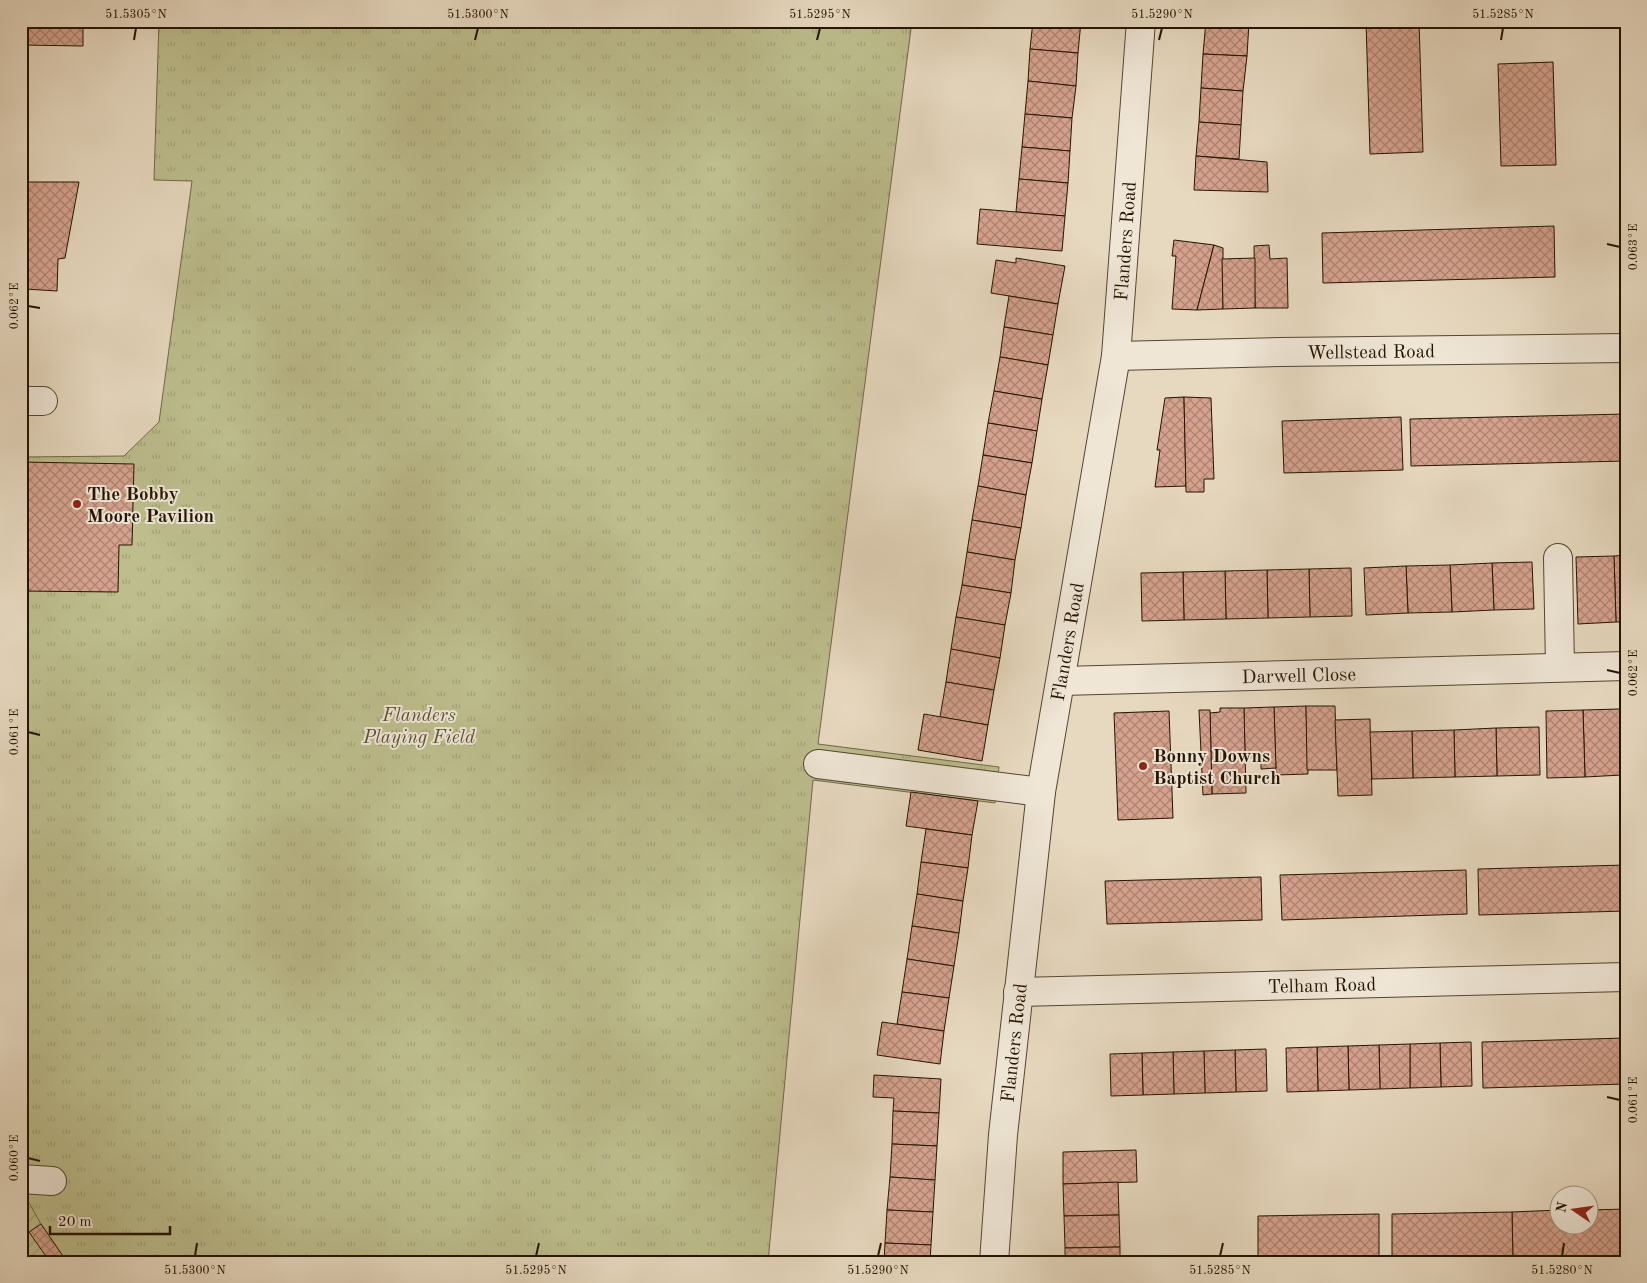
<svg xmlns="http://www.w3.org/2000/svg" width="1647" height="1283" viewBox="0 0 1647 1283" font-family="'Old Standard TT',serif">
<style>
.park{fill:url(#park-tufts);stroke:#706846}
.garden{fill:url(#garden-furrows);stroke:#706846}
.building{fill:url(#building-cross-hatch);stroke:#241400}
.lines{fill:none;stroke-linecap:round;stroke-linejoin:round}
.minor-casing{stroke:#554530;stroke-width:30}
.minor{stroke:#efe6d6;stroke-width:28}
.ticks{fill:none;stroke:#241400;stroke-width:2}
.poi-dot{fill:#8f2418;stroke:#efe6d6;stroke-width:2}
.labels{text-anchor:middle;stroke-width:4;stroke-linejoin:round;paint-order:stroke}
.street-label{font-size:19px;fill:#241400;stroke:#efe6d6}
.poi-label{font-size:19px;font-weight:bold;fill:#241400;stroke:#efe6d6;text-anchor:start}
.park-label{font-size:19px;font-style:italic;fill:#5a4f31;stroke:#efe6d6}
.neatline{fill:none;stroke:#241400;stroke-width:2}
.ticks-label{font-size:12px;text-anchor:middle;fill:#241400}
</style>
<defs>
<pattern id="park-tufts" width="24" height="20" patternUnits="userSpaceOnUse" patternTransform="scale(1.25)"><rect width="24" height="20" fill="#bdbd8d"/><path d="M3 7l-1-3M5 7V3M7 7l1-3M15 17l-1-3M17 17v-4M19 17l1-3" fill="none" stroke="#a2a278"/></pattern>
<pattern id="garden-furrows" width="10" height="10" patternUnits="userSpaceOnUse" patternTransform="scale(1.25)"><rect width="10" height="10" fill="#bdbd8d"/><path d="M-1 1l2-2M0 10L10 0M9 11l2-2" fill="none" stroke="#a2a278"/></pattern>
<pattern id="building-cross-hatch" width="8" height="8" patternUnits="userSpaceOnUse" patternTransform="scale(1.25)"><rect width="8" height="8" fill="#d6a28e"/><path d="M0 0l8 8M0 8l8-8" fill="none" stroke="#ad8372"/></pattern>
</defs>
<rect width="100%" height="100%" fill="#e7d9c0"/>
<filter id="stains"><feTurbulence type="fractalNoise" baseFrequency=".004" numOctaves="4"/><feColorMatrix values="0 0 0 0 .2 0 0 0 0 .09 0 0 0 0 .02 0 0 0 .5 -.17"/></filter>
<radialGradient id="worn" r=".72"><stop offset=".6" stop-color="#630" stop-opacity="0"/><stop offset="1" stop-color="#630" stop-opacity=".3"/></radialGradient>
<polygon class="park" points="159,21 912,21 818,744 999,767 995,803 813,780 768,1262 21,1262 21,457 124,456 159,422 192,181 154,180"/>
<polygon class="garden" points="21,1194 24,1194 41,1224 67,1262 21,1262"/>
<g class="building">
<polygon points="21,21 83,21 83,46 21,45"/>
<polygon points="1033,21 1081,21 1078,53 1030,49"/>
<polygon points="1206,21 1249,22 1247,56 1203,54"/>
<polygon points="1366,21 1419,21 1423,152 1370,154"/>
<polygon points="1030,49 1078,53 1076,86 1028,81"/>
<polygon points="1203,54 1247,56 1243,91 1201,88"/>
<polygon points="1553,62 1556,165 1501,166 1498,64"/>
<polygon points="1028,81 1076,86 1072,118 1025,114"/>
<polygon points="1201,88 1243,91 1241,125 1199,122"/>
<polygon points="1025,114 1072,118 1070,151 1022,147"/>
<polygon points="1199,122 1241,125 1239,159 1196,156"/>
<polygon points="1022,147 1070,151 1068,183 1019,179"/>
<polygon points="1196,156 1267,162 1268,192 1194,190"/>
<polygon points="1019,179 1068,183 1065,216 1016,212"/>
<polygon points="21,182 79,182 65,258 58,259 57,291 25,289 26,260 21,260"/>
<polygon points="980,209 1065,216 1062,251 977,244"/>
<polygon points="1554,226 1555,277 1323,283 1322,233"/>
<polygon points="1174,240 1214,245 1197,310 1172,309 1176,256 1172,256"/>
<polygon points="1214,245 1223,248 1223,309 1197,310"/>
<polygon points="1269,245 1270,259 1287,258 1288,308 1255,308 1254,246"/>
<polygon points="1016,258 1065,266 1058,304 991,293 996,260 1016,263"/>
<polygon points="1255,258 1255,308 1223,309 1222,259"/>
<polygon points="1009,296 1058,304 1053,335 1004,327"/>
<polygon points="1004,327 1053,335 1048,365 1000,357"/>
<polygon points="1000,357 1048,365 1042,399 994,391"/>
<polygon points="994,391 1042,399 1037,431 988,423"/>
<polygon points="1184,397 1186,486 1155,487 1160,450 1157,450 1165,398"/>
<polygon points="1184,397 1211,398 1214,479 1204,479 1204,492 1186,492"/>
<polygon points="1626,414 1626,461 1411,466 1410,419"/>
<polygon points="1401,417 1403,470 1284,473 1282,421"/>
<polygon points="988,423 1037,431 1032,463 983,455"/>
<polygon points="983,455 1032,463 1026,495 978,486"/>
<polygon points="21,462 134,464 132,545 119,545 118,592 21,591"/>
<polygon points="978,486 1026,495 1021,528 972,520"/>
<polygon points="972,520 1021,528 1015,560 967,552"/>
<polygon points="967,552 1015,560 1011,593 962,585"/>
<polygon points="1626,555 1626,622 1616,622 1614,556"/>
<polygon points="1614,556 1616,622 1578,624 1576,557"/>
<polygon points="1532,562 1534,609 1494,610 1492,563"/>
<polygon points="1492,563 1494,610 1452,612 1450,565"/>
<polygon points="1450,565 1452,612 1408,613 1406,566"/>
<polygon points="1406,566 1408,613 1366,615 1364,568"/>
<polygon points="1351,568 1352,616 1310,617 1309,569"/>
<polygon points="1309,569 1310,617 1268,618 1267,570"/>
<polygon points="1267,570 1268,618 1226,619 1225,571"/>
<polygon points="1225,571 1226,619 1184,620 1183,572"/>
<polygon points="1183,572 1184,620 1142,621 1141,573"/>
<polygon points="962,585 1011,593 1005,625 956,617"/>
<polygon points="956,617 1005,625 1000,658 951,649"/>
<polygon points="951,649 1000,658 994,690 946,682"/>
<polygon points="946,682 994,690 988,725 940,717"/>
<polygon points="1306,706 1308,774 1276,775 1274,707"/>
<polygon points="1306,706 1335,706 1337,770 1307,770"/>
<polygon points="1274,707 1276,768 1261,769 1261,757 1245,757 1244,708"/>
<polygon points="1220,708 1244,708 1246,793 1212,794 1210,713 1220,712"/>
<polygon points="1626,708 1626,775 1622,775 1620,709"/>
<polygon points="1620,709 1622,775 1585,777 1583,710"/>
<polygon points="1199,710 1210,710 1212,794 1203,795"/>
<polygon points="1583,710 1585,777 1547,778 1546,711"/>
<polygon points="1169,711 1173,818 1118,820 1114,713"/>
<polygon points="924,714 988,725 982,761 918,750"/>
<polygon points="1370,719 1372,795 1338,796 1335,720"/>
<polygon points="1539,727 1540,775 1497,776 1496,728"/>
<polygon points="1496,728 1497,776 1455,777 1454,730"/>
<polygon points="1454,730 1455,777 1413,778 1412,731"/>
<polygon points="1412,731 1413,778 1372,779 1370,732"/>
<polygon points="911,792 978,801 972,835 906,826"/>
<polygon points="926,829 972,835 968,868 921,862"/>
<polygon points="921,862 968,868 963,901 917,894"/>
<polygon points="1626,865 1626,911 1479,915 1478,869"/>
<polygon points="1466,870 1467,914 1282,920 1280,875"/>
<polygon points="1261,877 1262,920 1107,924 1105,881"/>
<polygon points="917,894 963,901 959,933 912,926"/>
<polygon points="912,926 959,933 954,966 907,959"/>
<polygon points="907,959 954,966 949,998 902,992"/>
<polygon points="902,992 949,998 944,1031 897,1024"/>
<polygon points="882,1022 944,1031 940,1064 877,1055"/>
<polygon points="1626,1038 1626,1084 1483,1088 1482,1042"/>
<polygon points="1471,1042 1472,1086 1441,1087 1440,1043"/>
<polygon points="1440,1043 1441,1087 1410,1088 1410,1044"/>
<polygon points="1410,1044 1410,1088 1380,1089 1379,1045"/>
<polygon points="1379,1045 1380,1089 1349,1090 1348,1046"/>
<polygon points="1348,1046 1349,1090 1318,1091 1317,1047"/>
<polygon points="1317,1047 1318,1091 1287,1092 1286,1048"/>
<polygon points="1266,1049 1267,1091 1236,1092 1235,1050"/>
<polygon points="1235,1050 1236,1092 1205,1093 1204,1051"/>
<polygon points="1204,1051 1205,1093 1174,1094 1173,1052"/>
<polygon points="1173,1052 1174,1094 1143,1095 1142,1053"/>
<polygon points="1142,1053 1143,1095 1111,1096 1110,1054"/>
<polygon points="874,1075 941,1079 939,1113 893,1111 894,1098 873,1097"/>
<polygon points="893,1111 939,1113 937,1146 892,1144"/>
<polygon points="892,1144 937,1146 935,1180 890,1177"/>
<polygon points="1136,1150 1137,1182 1063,1184 1063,1152"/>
<polygon points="890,1177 935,1180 933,1212 887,1210"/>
<polygon points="1118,1182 1119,1215 1064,1216 1063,1184"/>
<polygon points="1626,1209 1626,1260 1513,1262 1512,1212 1560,1210 1560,1226 1590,1226 1590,1210"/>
<polygon points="887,1210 933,1212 931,1245 885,1243"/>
<polygon points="1512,1212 1513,1262 1392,1262 1392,1214"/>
<polygon points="1379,1214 1379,1262 1258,1262 1258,1216"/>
<polygon points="1119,1215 1120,1247 1065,1248 1064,1216"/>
<polygon points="41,1224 67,1262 50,1262 29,1232"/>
<polygon points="885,1243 931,1245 930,1262 884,1262"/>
<polygon points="1120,1247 1120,1262 1065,1262 1065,1248"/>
</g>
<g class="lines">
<g class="minor-casing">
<g id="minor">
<path id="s1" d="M1116,356L1280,352L1626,348"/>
<polyline points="21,401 43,401"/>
<polyline points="1558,558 1560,667"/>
<path id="s2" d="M1061,681L1626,666"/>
<polyline points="818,764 1041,792"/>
<path id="s3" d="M1018,992L1626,977"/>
<polyline points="21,1179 52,1181"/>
<path id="s4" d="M994,1262L1003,1135L1041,792L1116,356L1141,21"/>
</g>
</g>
<use href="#minor" class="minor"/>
</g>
<path class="ticks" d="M134,40L136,28M475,40L478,28M817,40L820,28M1159,40L1162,28M1501,40L1503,28M1607,244L1620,247M28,306L40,308M1607,670L1620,673M28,732L40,735M1607,1097L1620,1100M28,1158L40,1161M195,1256L197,1243M536,1256L539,1243M878,1256L881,1243M1220,1256L1223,1243M1562,1256L1564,1243"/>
<g class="poi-dot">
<circle cx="77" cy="504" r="5"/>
<circle cx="1143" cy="766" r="5"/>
</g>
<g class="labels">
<g class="street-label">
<text dy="7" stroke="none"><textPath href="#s4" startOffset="1030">Flanders Road</textPath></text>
<text dy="7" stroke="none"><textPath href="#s1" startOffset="255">Wellstead Road</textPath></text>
<text dy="7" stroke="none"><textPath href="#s4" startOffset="625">Flanders Road</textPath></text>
<text dy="7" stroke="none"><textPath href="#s2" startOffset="238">Darwell Close</textPath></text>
<text dy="7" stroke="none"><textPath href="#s3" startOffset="304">Telham Road</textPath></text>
<text dy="7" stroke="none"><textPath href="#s4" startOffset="220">Flanders Road</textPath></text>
</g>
<g class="poi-label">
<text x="87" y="500">The Bobby<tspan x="87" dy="22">Moore Pavilion</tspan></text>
<text x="1153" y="762">Bonny Downs<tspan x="1153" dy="22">Baptist Church</tspan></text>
</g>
<g class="park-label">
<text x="419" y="721">Flanders<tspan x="419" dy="22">Playing Field</tspan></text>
</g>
</g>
<rect width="1647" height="1283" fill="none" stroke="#e7d9c0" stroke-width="55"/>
<g transform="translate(1574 1210) rotate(283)"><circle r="24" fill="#efe6d6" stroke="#9e9280"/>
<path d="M0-4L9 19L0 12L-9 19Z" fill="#8f2418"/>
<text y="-8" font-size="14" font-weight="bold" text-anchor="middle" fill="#241400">N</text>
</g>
<path d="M50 1226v8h120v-8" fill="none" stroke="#241400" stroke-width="2.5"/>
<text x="58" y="1226" font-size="15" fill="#241400" stroke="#efe6d6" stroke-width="4" paint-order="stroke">20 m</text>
<rect x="28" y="28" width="1592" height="1228" class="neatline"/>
<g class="ticks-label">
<text x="136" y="18">51.5305°N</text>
<text x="478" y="18">51.5300°N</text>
<text x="820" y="18">51.5295°N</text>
<text x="1162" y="18">51.5290°N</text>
<text x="1503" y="18">51.5285°N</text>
<text transform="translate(1633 247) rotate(-90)" y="4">0.063°E</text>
<text transform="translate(14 306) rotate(-90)" y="4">0.062°E</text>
<text transform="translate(1633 673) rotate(-90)" y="4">0.062°E</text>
<text transform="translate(14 732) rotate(-90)" y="4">0.061°E</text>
<text transform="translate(1633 1100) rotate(-90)" y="4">0.061°E</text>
<text transform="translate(14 1158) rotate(-90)" y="4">0.060°E</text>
<text x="195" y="1274">51.5300°N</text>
<text x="536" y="1274">51.5295°N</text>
<text x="878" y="1274">51.5290°N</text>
<text x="1220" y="1274">51.5285°N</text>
<text x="1562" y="1274">51.5280°N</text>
</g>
<rect width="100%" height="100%" filter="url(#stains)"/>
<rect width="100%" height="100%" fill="url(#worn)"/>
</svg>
